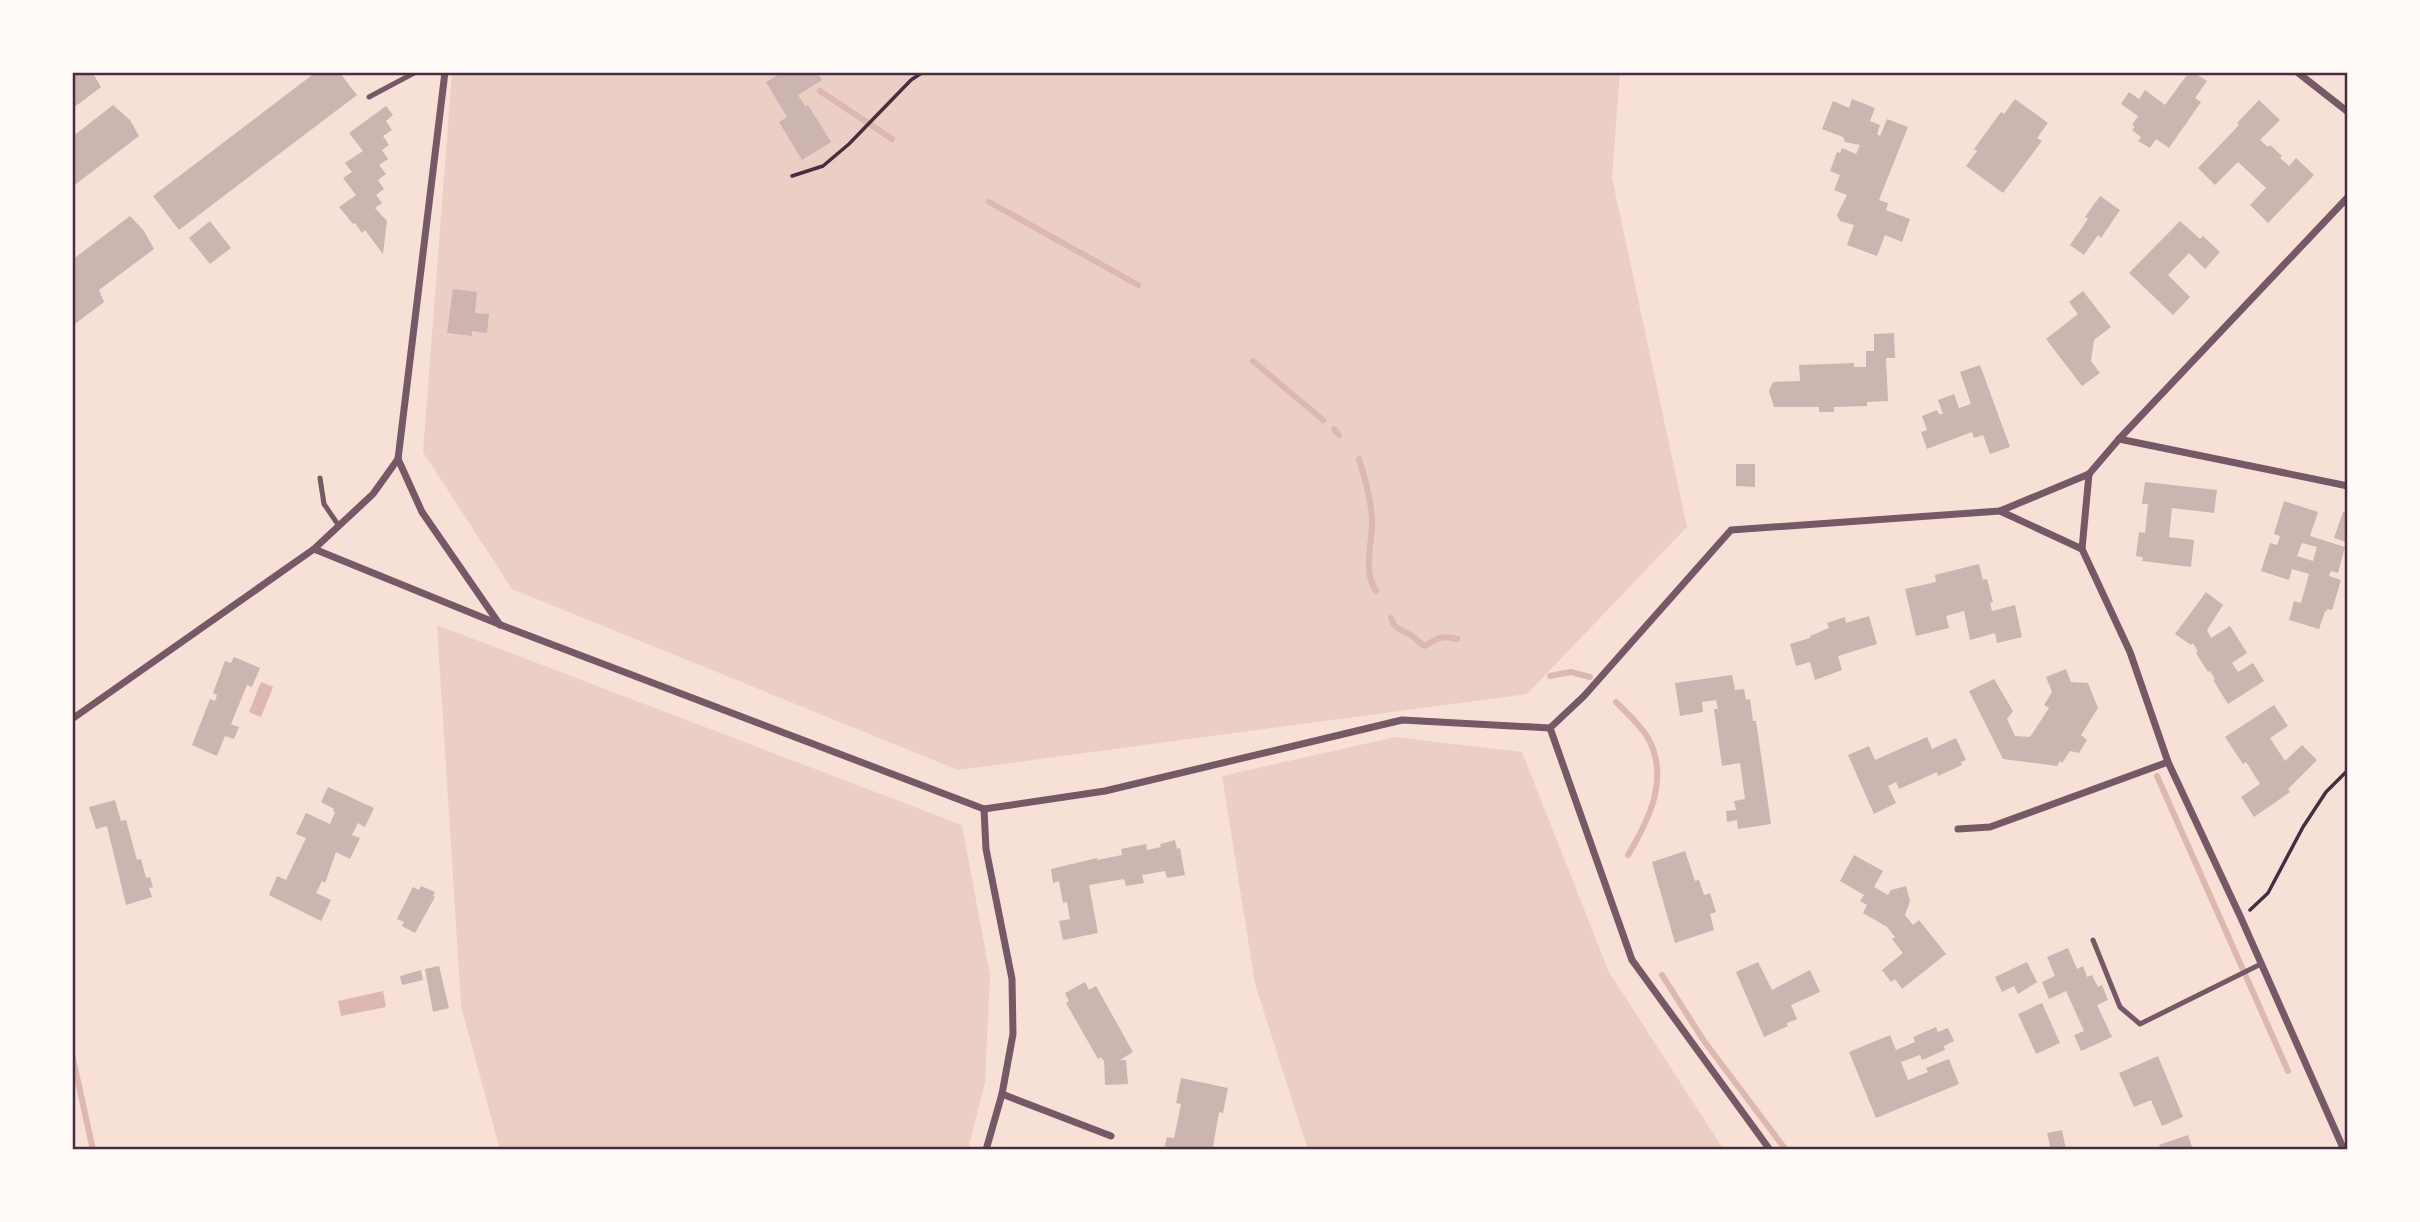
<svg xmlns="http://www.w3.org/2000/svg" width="2420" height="1222" viewBox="0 0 2420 1222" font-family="'DM Sans',sans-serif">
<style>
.green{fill:#ebcfc5}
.water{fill:#dcb8b0}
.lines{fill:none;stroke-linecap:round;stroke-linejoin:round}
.stream{stroke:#dcb8b0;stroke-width:6}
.building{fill:#ccb4b1;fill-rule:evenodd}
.path{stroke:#4a2c40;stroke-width:3.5}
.service{stroke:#755966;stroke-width:5}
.minor{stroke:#755966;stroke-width:7}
.neatline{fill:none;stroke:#4a2c40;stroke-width:2.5}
</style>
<rect width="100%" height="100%" fill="#f7e1d7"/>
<g class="green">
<polygon points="452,72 1620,72 1612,178 1687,527 1527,694 958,770 512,589 423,452"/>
<polygon points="437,625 962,825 990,975 985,1083 968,1150 500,1150 461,1006"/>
<polygon points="1395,737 1522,752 1609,972 1724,1150 1308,1150 1255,984 1222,776"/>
</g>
<g class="water">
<polygon points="261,682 273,687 261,717 249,712"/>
<polygon points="383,991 386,1007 341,1016 338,1001"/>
</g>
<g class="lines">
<g class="stream">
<polyline points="820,91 892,139"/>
<polyline points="989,202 1138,285"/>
<polyline points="1253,361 1323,420"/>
<polyline points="1334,429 1339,435"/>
<path d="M1359,459C1365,478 1371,499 1372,519C1373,543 1362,570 1376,591"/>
<path d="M1391,618C1396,630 1399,629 1409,634C1414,636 1419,643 1424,646C1437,640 1440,634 1457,639"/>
<polyline points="1550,676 1571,672 1590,677"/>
<path d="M1616,702C1627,713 1640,725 1648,738C1670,778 1649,820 1628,855"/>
<polyline points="2157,776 2288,1071"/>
<polyline points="1662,975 1704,1041 1786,1150"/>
<polyline points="72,1054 93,1150"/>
</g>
</g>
<g class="building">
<polygon points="72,72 92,72 101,87 72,109"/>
<polygon points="316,72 339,72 357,95 179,230 153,196"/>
<polygon points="783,72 787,75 793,72 817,72 822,80 798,95 805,106 808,105 831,142 802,160 779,122 787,117 766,82"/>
<polygon points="2189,72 2193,72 2207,81 2195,98 2201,102 2169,148 2156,139 2150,148 2138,141 2141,137 2132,130 2135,127 2132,125 2138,116 2121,104 2129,92 2139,99 2145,90 2165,105"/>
<polygon points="1852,99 1875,108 1870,121 1880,125 1877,134 1880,136 1887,119 1908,127 1879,200 1888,203 1886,210 1910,219 1902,242 1885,235 1877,256 1847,245 1854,225 1840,221 1837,215 1847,195 1834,190 1840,175 1830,171 1837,152 1840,153 1842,148 1856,154 1860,145 1845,142 1843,137 1822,129 1833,101 1849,108"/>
<polygon points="2015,99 2048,123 2037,138 2042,141 2003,193 1966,166 1977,151 1974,149 2001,112 2004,114"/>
<polygon points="2259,100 2280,120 2260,140 2268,147 2270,145 2282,156 2280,158 2289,166 2296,158 2314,175 2268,223 2250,205 2266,188 2238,162 2215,185 2198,168 2239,125 2237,123"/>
<polygon points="113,105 130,120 139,136 72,187 72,137"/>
<polygon points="386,106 393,115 386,121 392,130 383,136 389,145 382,150 388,159 379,165 386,174 378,180 384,189 376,195 382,203 375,208 387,221 383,254 365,230 362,233 355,223 353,224 339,207 356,195 343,178 352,172 345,163 363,151 349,133"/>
<polygon points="2100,196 2120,210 2101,238 2098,235 2084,255 2070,245 2088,219 2085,217"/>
<polygon points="130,216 144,231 154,249 99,290 104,302 72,326 72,260"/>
<polygon points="210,221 231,248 210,264 189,238"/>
<polygon points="2180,221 2200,239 2203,236 2220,252 2205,269 2189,253 2168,275 2190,297 2173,315 2129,273"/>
<polygon points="453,289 477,292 475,313 489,314 487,333 472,331 472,336 447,333"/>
<polygon points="2083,291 2111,327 2094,340 2091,361 2100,373 2082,386 2046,339 2078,314 2069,302"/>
<polygon points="1894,333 1895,358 1886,358 1888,401 1867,402 1867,406 1834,407 1834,412 1819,412 1819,407 1774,407 1769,391 1773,382 1800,381 1799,365 1854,363 1854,367 1866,367 1866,351 1874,351 1874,334"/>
<polygon points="1980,365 2010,447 1990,454 1983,435 1974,438 1972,432 1927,449 1921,432 1927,430 1922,416 1937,410 1939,414 1943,414 1938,400 1954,394 1959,408 1971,404 1960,372"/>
<polygon points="1736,464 1755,464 1755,487 1736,486"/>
<polygon points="2145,482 2217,490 2214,513 2172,508 2169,537 2194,540 2191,567 2142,561 2143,557 2136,556 2139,532 2145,533 2148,504 2142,504"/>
<path d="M2284,501L2318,512L2310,536L2345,547L2338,573L2331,571L2329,576L2341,580L2332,610L2327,609L2326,612L2325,611L2319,629L2289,620L2294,601L2301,603L2309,574L2292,569L2289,580L2261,571L2270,543L2277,545L2280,536L2274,534ZM2302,543L2317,547L2313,561L2297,556Z"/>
<polygon points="2343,512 2348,514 2348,543 2334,538"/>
<polygon points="1979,564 1983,580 1987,579 1993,602 1990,603 1992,611 2015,605 2022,637 1997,643 1995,633 1970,640 1964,611 1946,616 1949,628 1916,636 1905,589 1936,582 1935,575"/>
<polygon points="2206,592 2223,605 2207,630 2211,638 2230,626 2247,653 2232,663 2238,672 2253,663 2264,681 2228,704 2213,680 2215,679 2210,671 2208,672 2196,653 2198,652 2193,643 2191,645 2175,634"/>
<polygon points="1869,616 1877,644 1838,656 1842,670 1815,680 1810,662 1796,666 1790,644 1810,638 1810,636 1829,628 1827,623 1845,617 1846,623"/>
<polygon points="234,657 260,668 252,687 247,685 231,724 239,727 234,739 225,736 217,756 192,745 210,699 215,701 217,695 213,693 225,661 231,663"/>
<polygon points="2066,669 2071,682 2088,683 2098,708 2081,735 2087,740 2079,753 2070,751 2062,763 2060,761 2057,766 2003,759 1969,691 1994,679 2013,711 2007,719 2015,736 2030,737 2049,708 2044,705 2052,692 2046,677"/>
<polygon points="1732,675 1735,690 1744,689 1746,700 1750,699 1753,721 1756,721 1771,824 1738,829 1737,820 1727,822 1726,811 1736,810 1734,801 1745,799 1740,763 1722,766 1714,709 1718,709 1716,700 1702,702 1703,712 1680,716 1675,683"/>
<polygon points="2274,705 2288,726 2270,738 2285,761 2302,745 2317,760 2288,789 2290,792 2254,817 2241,797 2260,784 2246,762 2243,764 2225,737"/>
<polygon points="1927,737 1932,749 1956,738 1966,760 1961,762 1962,765 1938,776 1937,772 1899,789 1896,782 1888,786 1896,803 1874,814 1848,755 1869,746 1875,760"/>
<polygon points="328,787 374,808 365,827 358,823 352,835 360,838 350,859 336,852 325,883 322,881 316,893 331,900 321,921 269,895 277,876 286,880 306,838 296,834 306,813 330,824 335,812 333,811 334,809 321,802"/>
<polygon points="115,800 121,821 126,820 137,860 141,859 146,878 150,877 153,887 149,888 152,897 126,905 107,826 96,829 89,807"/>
<polygon points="1175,840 1177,849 1180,848 1185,875 1167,878 1165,871 1142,875 1144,883 1126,886 1124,879 1089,885 1098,933 1063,940 1059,921 1070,919 1067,902 1063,903 1059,881 1053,883 1051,869 1097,858 1097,860 1122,855 1121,849 1146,844 1147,850 1161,847 1160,844"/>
<polygon points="1685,851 1695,881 1699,880 1704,895 1710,893 1716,912 1710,914 1714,930 1675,943 1652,862"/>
<polygon points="1854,855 1883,871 1874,887 1888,895 1891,890 1906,886 1910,901 1905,915 1913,925 1919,920 1946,954 1902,989 1895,979 1891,982 1882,970 1903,953 1892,939 1895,937 1887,927 1863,913 1867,905 1860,901 1864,895 1840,881"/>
<polygon points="421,886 435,892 433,896 435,897 415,933 402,926 404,922 397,919 413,887 419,890"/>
<polygon points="2068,948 2077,969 2083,966 2087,977 2092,975 2098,987 2102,985 2108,1000 2097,1005 2112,1037 2081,1051 2074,1035 2084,1031 2066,991 2049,999 2042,982 2055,976 2047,957"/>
<polygon points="1758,962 1772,990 1810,970 1820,992 1791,1005 1797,1019 1787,1023 1788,1026 1764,1037 1736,972"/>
<polygon points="2027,962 2037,982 2018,994 2014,986 2002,992 1995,977"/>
<polygon points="439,966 449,1008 433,1012 425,969"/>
<polygon points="421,970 423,980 402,985 400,976"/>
<polygon points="1085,982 1089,990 1096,986 1133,1052 1120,1060 1126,1060 1128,1084 1105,1085 1104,1061 1101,1057 1098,1059 1066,1003 1069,1001 1065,993"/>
<polygon points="2042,1003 2060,1043 2036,1054 2018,1014"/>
<polygon points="1936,1027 1938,1032 1948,1028 1954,1041 1944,1046 1945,1050 1922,1060 1920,1055 1901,1062 1908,1080 1928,1072 1926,1068 1949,1059 1959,1084 1876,1118 1849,1052 1890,1035 1896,1050 1915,1042 1913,1037"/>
<polygon points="2158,1056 2183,1117 2162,1126 2151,1100 2134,1107 2119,1073"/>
<polygon points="1181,1078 1228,1088 1223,1113 1219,1112 1213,1147 1224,1150 1164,1150 1167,1137 1174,1138 1181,1104 1176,1103"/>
<polygon points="2062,1130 2066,1149 2051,1150 2047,1133"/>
<polygon points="2188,1135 2193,1150 2161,1150 2159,1145"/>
</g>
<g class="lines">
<g class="path">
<polyline points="792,176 823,166 849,144 911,80 923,72"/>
<polyline points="2250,910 2268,893 2303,827 2326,792 2348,770"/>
</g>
<g class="service">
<polyline points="369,97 416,72"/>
<polyline points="320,478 324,504 339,526"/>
<polyline points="2093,940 2120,1007 2140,1024 2261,964"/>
</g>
<g class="minor">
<polyline points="2297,72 2348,112"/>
<polyline points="2119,439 2348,486"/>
<polyline points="398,459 422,512 500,625"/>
<polyline points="2089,474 2082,549 2130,652 2168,762 2241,918 2344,1150"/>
<polyline points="2000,511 2082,549"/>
<polyline points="314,549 373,494 398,459 445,72"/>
<polyline points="72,719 314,549 501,625 984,809 1105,791 1402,720 1550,728 1584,696 1731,530 2000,511 2089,474 2119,439 2348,197"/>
<polyline points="1550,728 1632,960 1770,1150"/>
<polyline points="984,809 986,849 1012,979 1013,1034 1002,1094 986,1150"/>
<polyline points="1958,829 1990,827 2168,762"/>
<polyline points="1002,1094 1111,1136"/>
</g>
</g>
<rect width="2420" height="1222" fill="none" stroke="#fffaf5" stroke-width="147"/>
<rect x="74" y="74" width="2272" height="1074" class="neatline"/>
</svg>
